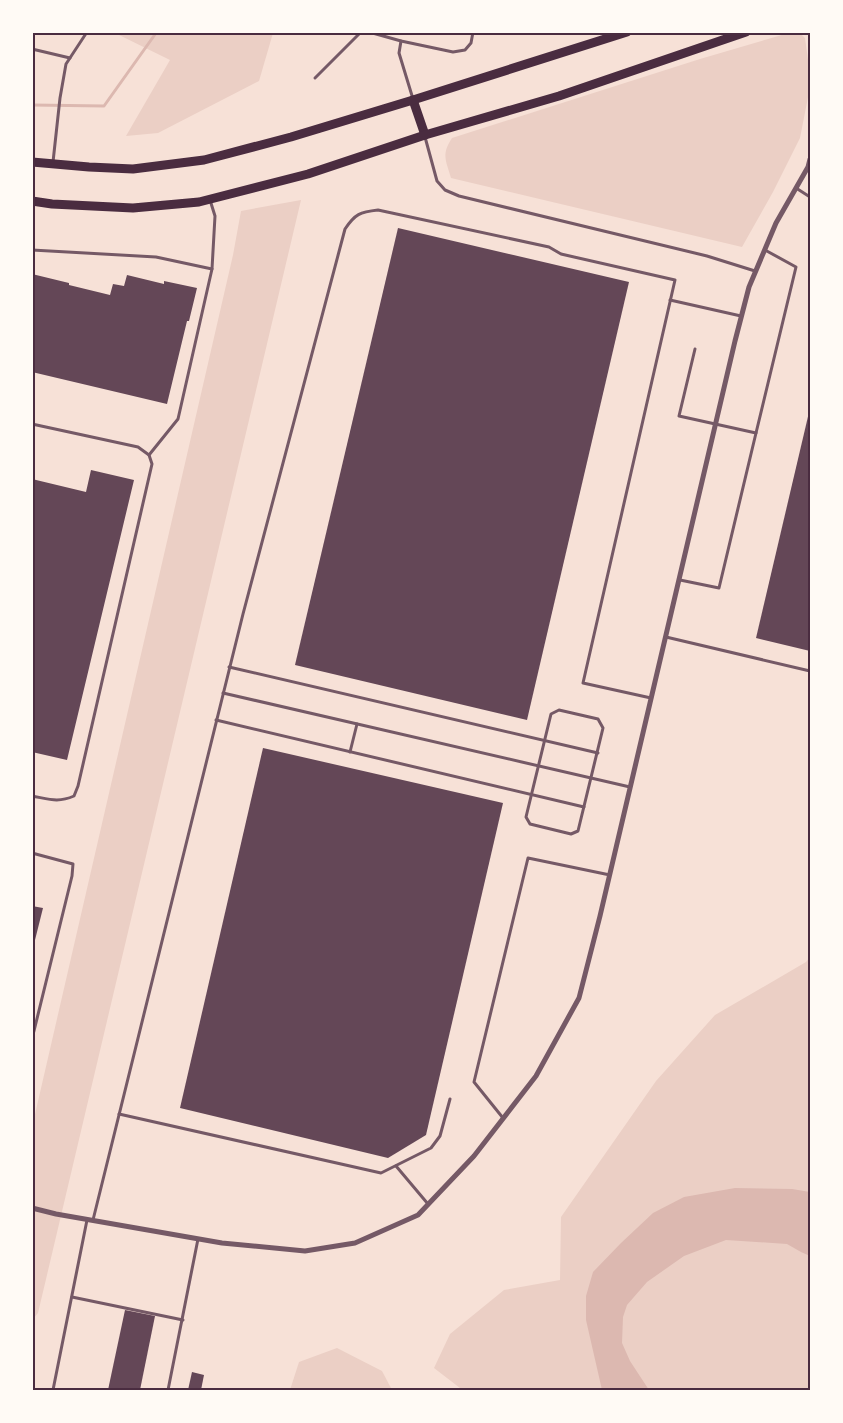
<svg xmlns="http://www.w3.org/2000/svg" width="843" height="1423" viewBox="0 0 843 1423" font-family="Overpass,sans-serif">
<style>
.green{fill:#ebcfc5}
.water{fill:#dcb8b0}
.lines{fill:none;stroke-linecap:round;stroke-linejoin:round}
.stream{stroke:#dcb8b0;stroke-width:3}
.building{fill:#644757}
.service{stroke:#755966;stroke-width:3}
.minor{stroke:#755966;stroke-width:5}
.secondary{stroke:#4a2c40;stroke-width:9}
.neatline{fill:none;stroke:#4a2c40;stroke-width:2}
</style>
<rect width="100%" height="100%" fill="#f7e1d7"/>
<g class="green">
<path d="M792,32L800,33L805,38L810,74V87L800,138L773,192L742,247L451,178C446,160 441,155 452,138L700,59Z"/>
<polygon points="115,33 273,33 259,81 158,133 126,136 170,60"/>
<polygon points="301,200 38,1313 33,1319 33,1123 233,255 241,211"/>
<polygon points="810,957 810,1390 446,1390 460,1388 434,1368 450,1334 504,1290 560,1280 561,1217 656,1081 715,1015 806,962"/>
<polygon points="337,1348 382,1371 392,1390 290,1390 299,1362"/>
</g>
<polygon class="water" points="735,1188 792,1189 810,1192 810,1256 801,1252 787,1244 726,1240 684,1256 647,1282 627,1305 623,1317 622,1343 630,1361 649,1390 602,1390 586,1320 586,1296 593,1272 621,1243 653,1213 684,1197"/>
<g class="lines">
<polyline class="stream" points="32,105 104,106 156,33"/>
</g>
<g class="building">
<polygon points="398,228 629,282 527,720 295,665"/>
<polygon points="32,274 69,283 69,285 110,295 113,284 124,286 127,275 164,284 164,281 197,288 189,321 187,321 167,404 32,372"/>
<polygon points="810,408 810,651 756,638"/>
<polygon points="91,470 134,480 67,760 32,752 32,479 86,492"/>
<polygon points="263,748 503,803 426,1135 388,1158 180,1108"/>
<polygon points="32,906 43,908 33,948 32,948"/>
<polygon points="125,1310 155,1316 140,1390 108,1390"/>
<polygon points="192,1372 204,1375 201,1390 188,1390"/>
</g>
<g class="lines">
<g class="service">
<polyline points="369,32 401,41 453,52 465,50 471,43 473,32"/>
<polyline points="401,41 399,53 413,99"/>
<polyline points="32,49 70,58"/>
<polyline points="315,78 361,32"/>
<polyline points="425,137 437,181 445,190 459,196 707,256 755,271"/>
<polyline points="53,162 60,98 66,64 87,32"/>
<polyline points="796,188 810,197"/>
<polyline points="210,200 215,216 212,269"/>
<polyline points="32,250 156,257 212,269 178,419 149,455"/>
<polyline points="670,300 741,316"/>
<path d="M32,424L138,447L149,455L152,464L78,786L74,796C58,803 49,799 32,796"/>
<polyline points="756,433 796,267 765,250"/>
<polyline points="680,580 719,588 756,433 679,416 695,349"/>
<polyline points="666,637 810,671"/>
<polyline points="229,667 598,753"/>
<polyline points="223,693 630,787"/>
<polygon points="559,710 598,719 603,728 578,831 571,834 530,824 526,817 551,714"/>
<polyline points="216,720 584,807"/>
<polyline points="350,752 357,724"/>
<polyline points="32,853 73,864 72,876 32,1039"/>
<polyline points="119,1114 381,1173 431,1148 440,1136 450,1099"/>
<polyline points="503,1118 474,1082 528,858 610,875"/>
<polyline points="396,1166 428,1204"/>
<path d="M93,1220L243,614L345,229C355,214 360,212 378,210L549,247L561,254L675,280L583,683L651,698"/>
<polyline points="72,1297 183,1320"/>
<polyline points="53,1390 87,1220"/>
<polyline points="168,1390 198,1239"/>
</g>
<polyline class="minor" points="32,1208 56,1214 222,1243 305,1251 355,1243 418,1215 474,1156 536,1076 579,998 600,916 735,341 749,287 776,223 808,167 810,159"/>
<g class="secondary">
<polyline points="413,100 425,135"/>
<polyline points="32,162 89,167 133,169 204,160 291,137 413,100 627,32"/>
<polyline points="32,201 52,204 133,208 199,202 308,174 425,135 559,96 746,32"/>
</g>
</g>
<rect width="843" height="1423" fill="none" stroke="#fffaf5" stroke-width="68"/>
<rect x="34" y="34" width="775" height="1355" class="neatline"/>
</svg>
